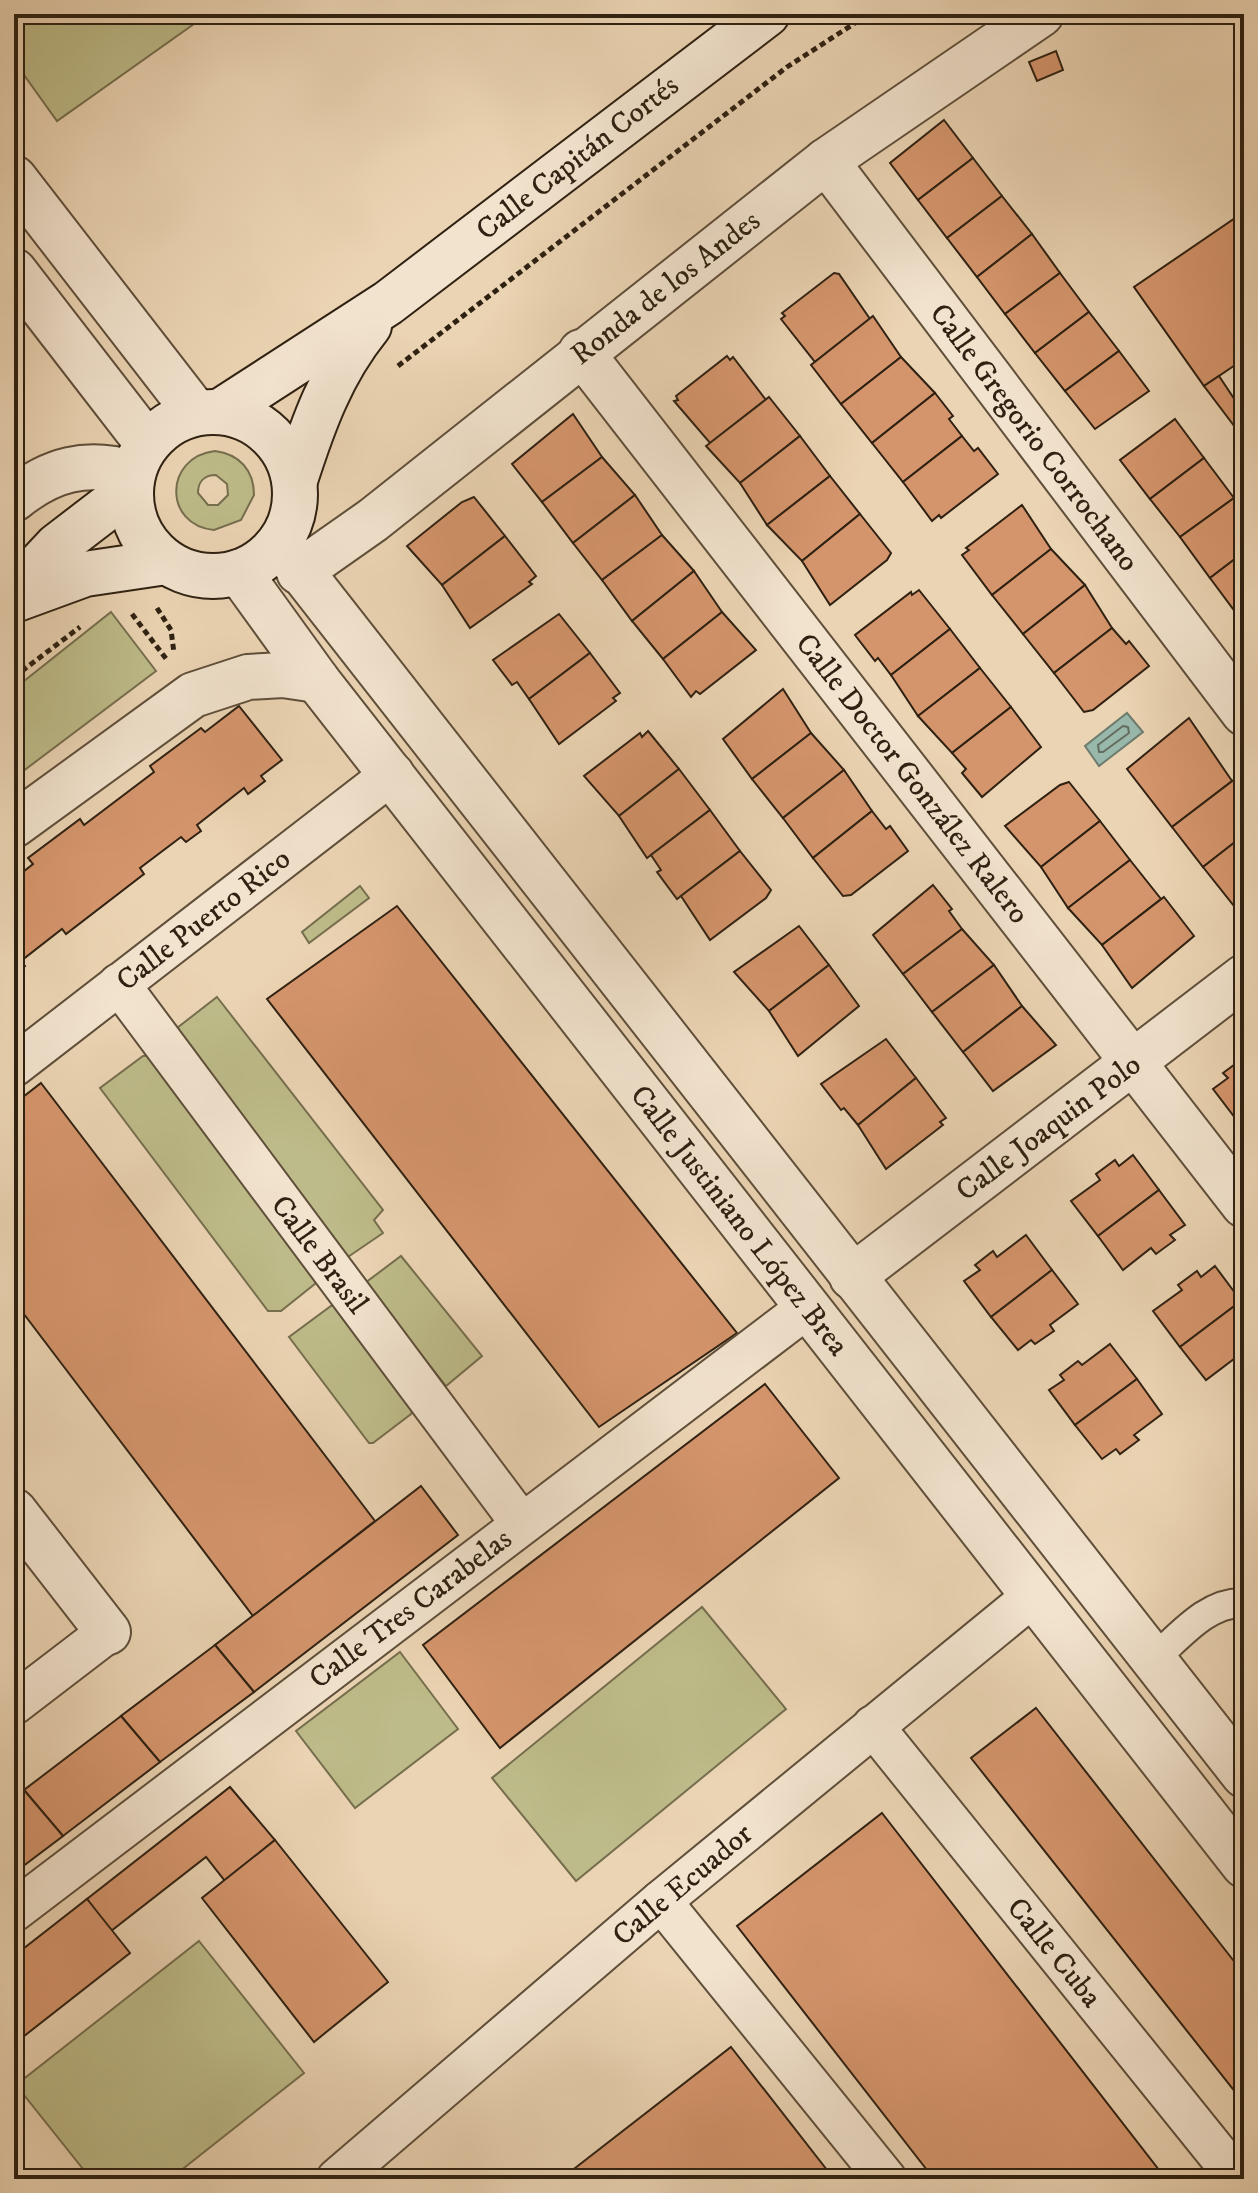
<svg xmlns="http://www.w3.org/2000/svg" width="1258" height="2193" viewBox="0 0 1258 2193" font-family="'IM FELL DW Pica',serif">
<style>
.green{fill:#bdbb89;stroke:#766e4e;stroke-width:2;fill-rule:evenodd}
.water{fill:#98b8ab;stroke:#6e7c6e;stroke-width:2}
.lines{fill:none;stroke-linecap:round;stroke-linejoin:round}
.shore{stroke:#646c5e;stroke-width:2}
.building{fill:#d5956c;stroke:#2f2112;stroke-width:2}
.service-casing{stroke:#5e4e3a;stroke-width:32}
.pedestrian-casing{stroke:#5e4e3a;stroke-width:44}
.minor-casing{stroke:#5e4e3a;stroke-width:48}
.tertiary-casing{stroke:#5e4e3a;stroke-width:48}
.secondary-casing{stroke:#2f2112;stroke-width:48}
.path{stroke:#2f2112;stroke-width:5;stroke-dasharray:6 4;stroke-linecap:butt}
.service{stroke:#f2e3ce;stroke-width:28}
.pedestrian{stroke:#f2e3ce;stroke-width:40}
.minor{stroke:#f2e3ce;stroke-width:44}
.tertiary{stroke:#f2e3ce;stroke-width:44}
.secondary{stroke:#f2e3ce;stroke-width:44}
.labels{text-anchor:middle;stroke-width:6;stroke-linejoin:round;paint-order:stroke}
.street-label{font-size:30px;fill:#2f2112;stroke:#f2e3ce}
</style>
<rect width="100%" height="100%" fill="#ebd4b3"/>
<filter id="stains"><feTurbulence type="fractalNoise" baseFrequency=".0025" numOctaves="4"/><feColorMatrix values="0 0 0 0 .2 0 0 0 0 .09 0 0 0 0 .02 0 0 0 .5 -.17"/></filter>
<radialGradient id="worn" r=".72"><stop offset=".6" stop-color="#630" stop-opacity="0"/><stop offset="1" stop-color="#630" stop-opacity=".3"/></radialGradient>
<g class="green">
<polygon points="14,14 208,14 57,121 14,61"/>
<path d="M215,451C239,454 254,470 254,495L241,520L214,530C163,525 164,457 215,451ZM216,475L227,484L228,495L218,505H208L198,493C198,482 204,475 216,475Z"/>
<polygon points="111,612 156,671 14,778 14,689"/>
<polygon points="360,886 369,898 309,943 302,932"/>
<polygon points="217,997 383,1210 374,1220 383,1233 345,1259 177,1028"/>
<polygon points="152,1055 321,1279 281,1311 268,1311 100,1088 143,1056"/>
<polygon points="401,1256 482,1356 446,1386 365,1283"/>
<polygon points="335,1303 413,1409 411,1414 373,1443 369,1443 289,1337"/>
<polygon points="702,1607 786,1709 576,1881 492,1778"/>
<polygon points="400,1652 458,1729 355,1808 296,1731"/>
<polygon points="199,1941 304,2073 170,2179 91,2179 16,2085"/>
</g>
<polygon class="water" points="1127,713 1143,732 1099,766 1085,746"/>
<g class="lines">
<polygon class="shore" points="1123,726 1128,727 1129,733 1103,752 1099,752 1098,745"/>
</g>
<g class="building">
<polygon points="1056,51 1063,70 1037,81 1029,62"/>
<polygon points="944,120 973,158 918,200 890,163"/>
<polygon points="973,158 1002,196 947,238 918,200"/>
<polygon points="1002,196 1032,234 977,277 947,238"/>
<polygon points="1244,212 1244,359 1204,386 1134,287"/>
<polygon points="1032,234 1060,273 1005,314 977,277"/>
<polygon points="834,273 839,274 870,319 815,362 781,319 785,316 782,313"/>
<polygon points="1060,273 1089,312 1035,353 1005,314"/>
<polygon points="1089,312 1119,351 1065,391 1035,353"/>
<polygon points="873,316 901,357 841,404 811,365"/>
<polygon points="1119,351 1149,391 1095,429 1065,391"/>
<polygon points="727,356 730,360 733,357 766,400 710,443 674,401 678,400 676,396"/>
<polygon points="901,357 935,393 872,443 841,404"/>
<polygon points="1219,376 1241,409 1244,407 1244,439 1204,386"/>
<polygon points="935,393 953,416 949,419 962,436 903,482 872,443"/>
<polygon points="769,397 800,436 740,483 706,446"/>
<polygon points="573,414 602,457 542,502 512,464"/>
<polygon points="1175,419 1204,458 1150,499 1120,460"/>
<polygon points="800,436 830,476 767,525 740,483"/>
<polygon points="962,436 974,451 978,448 998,474 941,518 939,515 932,521 903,482"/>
<polygon points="602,457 635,495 573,543 542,502"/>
<polygon points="1204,458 1234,498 1180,537 1150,499"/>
<polygon points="830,476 860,514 802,561 767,525"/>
<polygon points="635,495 662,535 602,580 573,543"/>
<polygon points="474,497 505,536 442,585 407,546 462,502"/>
<polygon points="1234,498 1244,511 1244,552 1210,578 1180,537"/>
<polygon points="1022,505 1051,549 992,595 962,555 969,550 966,548"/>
<polygon points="860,514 891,553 887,560 830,605 802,561"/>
<polygon points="662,535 694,571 632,621 602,580"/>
<polygon points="505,536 536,576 529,582 532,584 470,628 442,585"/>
<polygon points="1051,549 1085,585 1023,634 992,595"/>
<polygon points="1244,552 1244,613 1239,617 1210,578"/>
<polygon points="694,571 722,612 663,659 632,621"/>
<polygon points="1085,585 1112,628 1054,673 1023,634"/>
<polygon points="919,590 950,629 891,675 878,658 875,661 855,635 911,592 912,595"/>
<polygon points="722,612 756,650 700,694 696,691 691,697 663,659"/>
<polygon points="559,614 590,653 529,699 517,682 512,685 493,660"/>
<polygon points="1112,628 1126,644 1129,641 1149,666 1093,710 1084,712 1054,673"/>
<polygon points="950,629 980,668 918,716 891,675"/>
<polygon points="590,653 620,693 613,698 616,701 559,744 529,699"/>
<polygon points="980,668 1011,707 952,753 918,716"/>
<polygon points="783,689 811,733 752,779 723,739"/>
<polygon points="239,706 282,760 261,776 265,781 248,794 244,788 197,825 201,831 186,842 181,837 140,868 144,874 66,934 62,929 21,961 25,966 14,975 14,879 33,864 28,858 80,819 84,825 154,772 150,766 201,728 205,732"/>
<polygon points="1011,707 1041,747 982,797 962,773 966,769 952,753"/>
<polygon points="1189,718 1232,781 1172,827 1127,769"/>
<polygon points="648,731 679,769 619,816 584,776 640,733 642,737"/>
<polygon points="811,733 844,770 783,818 752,779"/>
<polygon points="679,769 710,810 647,858 619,816"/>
<polygon points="844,770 872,811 813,858 783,818"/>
<polygon points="1235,779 1244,791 1244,835 1203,867 1172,827"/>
<polygon points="1069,782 1100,821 1041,867 1005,826 1060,785"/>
<polygon points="710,810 740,851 677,899 657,872 661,870 651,855"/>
<polygon points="872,811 886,829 890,826 908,851 851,895 843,896 813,858"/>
<polygon points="1100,821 1130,860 1068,908 1041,867"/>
<polygon points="1244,835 1244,901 1234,906 1203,867"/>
<polygon points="740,851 771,890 766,898 710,940 681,896"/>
<polygon points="1130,860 1161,899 1102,945 1068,908"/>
<polygon points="933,885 952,909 949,911 962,929 903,974 873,935"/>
<polygon points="1164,897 1194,936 1132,988 1102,945"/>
<polygon points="397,906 737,1333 599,1427 267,999"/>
<polygon points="799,926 829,965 769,1011 734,972"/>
<polygon points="962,929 994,965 932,1012 903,974"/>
<polygon points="829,965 859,1006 798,1056 769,1011"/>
<polygon points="994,965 1022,1006 963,1052 932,1012"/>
<polygon points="1022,1006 1056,1045 993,1091 963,1052"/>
<polygon points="886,1039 916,1078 858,1125 844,1108 841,1110 821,1084"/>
<polygon points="1242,1059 1244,1119 1239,1123 1213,1089 1228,1078 1223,1073"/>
<polygon points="916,1078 946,1118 940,1122 943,1125 886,1169 858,1125"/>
<polygon points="41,1083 375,1521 253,1616 14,1301 14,1104"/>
<polygon points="1133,1155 1159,1190 1098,1236 1071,1201 1100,1180 1096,1174 1115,1160 1119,1166"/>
<polygon points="1159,1190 1185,1225 1170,1235 1175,1240 1156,1254 1151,1248 1123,1270 1098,1236"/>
<polygon points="1026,1235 1052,1270 991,1317 964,1281 980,1270 975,1265 993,1251 997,1257"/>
<polygon points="1215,1266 1241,1301 1180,1347 1153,1311 1182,1290 1178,1285 1197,1271 1201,1277"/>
<polygon points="1052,1270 1078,1304 1050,1325 1054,1331 1035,1344 1031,1340 1018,1350 991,1317"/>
<polygon points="1241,1301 1244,1305 1244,1360 1238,1365 1234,1359 1206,1380 1180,1347"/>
<polygon points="1110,1344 1137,1379 1075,1425 1049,1390 1064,1380 1060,1375 1078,1361 1082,1365"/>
<polygon points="1137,1379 1162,1414 1134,1435 1139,1440 1120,1454 1116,1449 1102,1459 1075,1425"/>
<polygon points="765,1384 839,1478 500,1748 423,1645"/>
<polygon points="421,1486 458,1535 254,1692 215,1645"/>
<polygon points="215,1645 254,1692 160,1762 121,1716"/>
<polygon points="1036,1708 1244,1974 1244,2103 971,1758"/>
<polygon points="121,1716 160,1762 63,1836 24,1790"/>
<polygon points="230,1787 275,1840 225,1881 206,1857 111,1931 87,1899"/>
<polygon points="24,1790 63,1836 14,1873 14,1797"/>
<polygon points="882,1813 1166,2179 934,2179 737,1926"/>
<polygon points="275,1840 388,1982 314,2042 202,1898"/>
<polygon points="87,1899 130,1953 14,2044 14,1956"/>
<polygon points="731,2047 834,2179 561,2179"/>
</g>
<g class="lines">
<g class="service-casing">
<path id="service" d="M1155,1658C1180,1636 1208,1601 1244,1603"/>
</g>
<g class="pedestrian-casing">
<g id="pedestrian">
<polyline points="119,984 521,1523"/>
<polyline points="14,1066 393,773"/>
<polyline points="14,1704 108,1632"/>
<polyline points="873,1726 1238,2179"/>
<polyline points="661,1901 886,2179"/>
<polyline points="14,1911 808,1307"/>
<polyline points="337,2179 661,1901 1033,1596"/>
</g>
</g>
<g class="minor-casing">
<g id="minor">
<polyline points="826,161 1244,713"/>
<polyline points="581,352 1244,1205"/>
<polyline points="299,572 373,520 826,161 1041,14"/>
<polyline points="14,825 193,695 248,677 283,675 317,680"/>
<polyline points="852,1277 1244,977"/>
<polyline points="14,1511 108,1632"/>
</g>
</g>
<g class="tertiary-casing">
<g id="tertiary">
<polyline points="14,178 196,413"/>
<polyline points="14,271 147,443"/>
<path d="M14,499C51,469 86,460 133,473"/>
<polyline points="279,543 1244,1775"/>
<polyline points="239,572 317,680 1244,1865"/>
</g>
</g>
<g class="secondary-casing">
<g id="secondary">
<polyline points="221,411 388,303 767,14"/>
<circle cx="213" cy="494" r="82"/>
<path d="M295,480C313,424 331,373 369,326"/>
<polyline points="14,592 57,546 130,490"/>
<polyline points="14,600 85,574 166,562"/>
</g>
</g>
<g class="path">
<polyline points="398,366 787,67 869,14"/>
<polyline points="157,608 171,630 174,653"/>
<polyline points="132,614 167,660"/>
<polyline points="14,677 80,627"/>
</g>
<use href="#service" class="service"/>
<use href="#pedestrian" class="pedestrian"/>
<use href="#minor" class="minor"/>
<use href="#tertiary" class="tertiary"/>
<use href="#secondary" class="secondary"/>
</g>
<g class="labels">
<g class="street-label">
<text transform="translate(577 157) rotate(-38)" y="10">Calle Capitán Cortés</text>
<text transform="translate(665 287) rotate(-38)" y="10">Ronda de los Andes</text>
<text transform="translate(1035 437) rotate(53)" y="10">Calle Gregorio Corrochano</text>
<text transform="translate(913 778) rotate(52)" y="10">Calle Doctor González Ralero</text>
<text transform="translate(203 919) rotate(-38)" y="10">Calle Puerto Rico</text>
<text transform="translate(1048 1127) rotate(-37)" y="10">Calle Joaquin Polo</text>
<text transform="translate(740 1220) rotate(52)" y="10">Calle Justiniano López Brea</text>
<text transform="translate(320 1254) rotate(53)" y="10">Calle Brasil</text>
<text transform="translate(410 1608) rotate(-37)" y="10">Calle Tres Carabelas</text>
<text transform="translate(682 1884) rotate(-40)" y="10">Calle Ecuador</text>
<text transform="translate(1055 1952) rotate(51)" y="10">Calle Cuba</text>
</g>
</g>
<rect width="1258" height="2193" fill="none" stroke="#ebd4b3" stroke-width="48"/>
<rect x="16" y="16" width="1226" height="2161" fill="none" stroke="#2f2112" stroke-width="4"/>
<rect x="24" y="24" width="1210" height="2145" fill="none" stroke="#2f2112" stroke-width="2"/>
<rect width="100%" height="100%" filter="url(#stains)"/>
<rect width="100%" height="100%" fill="url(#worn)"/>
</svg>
